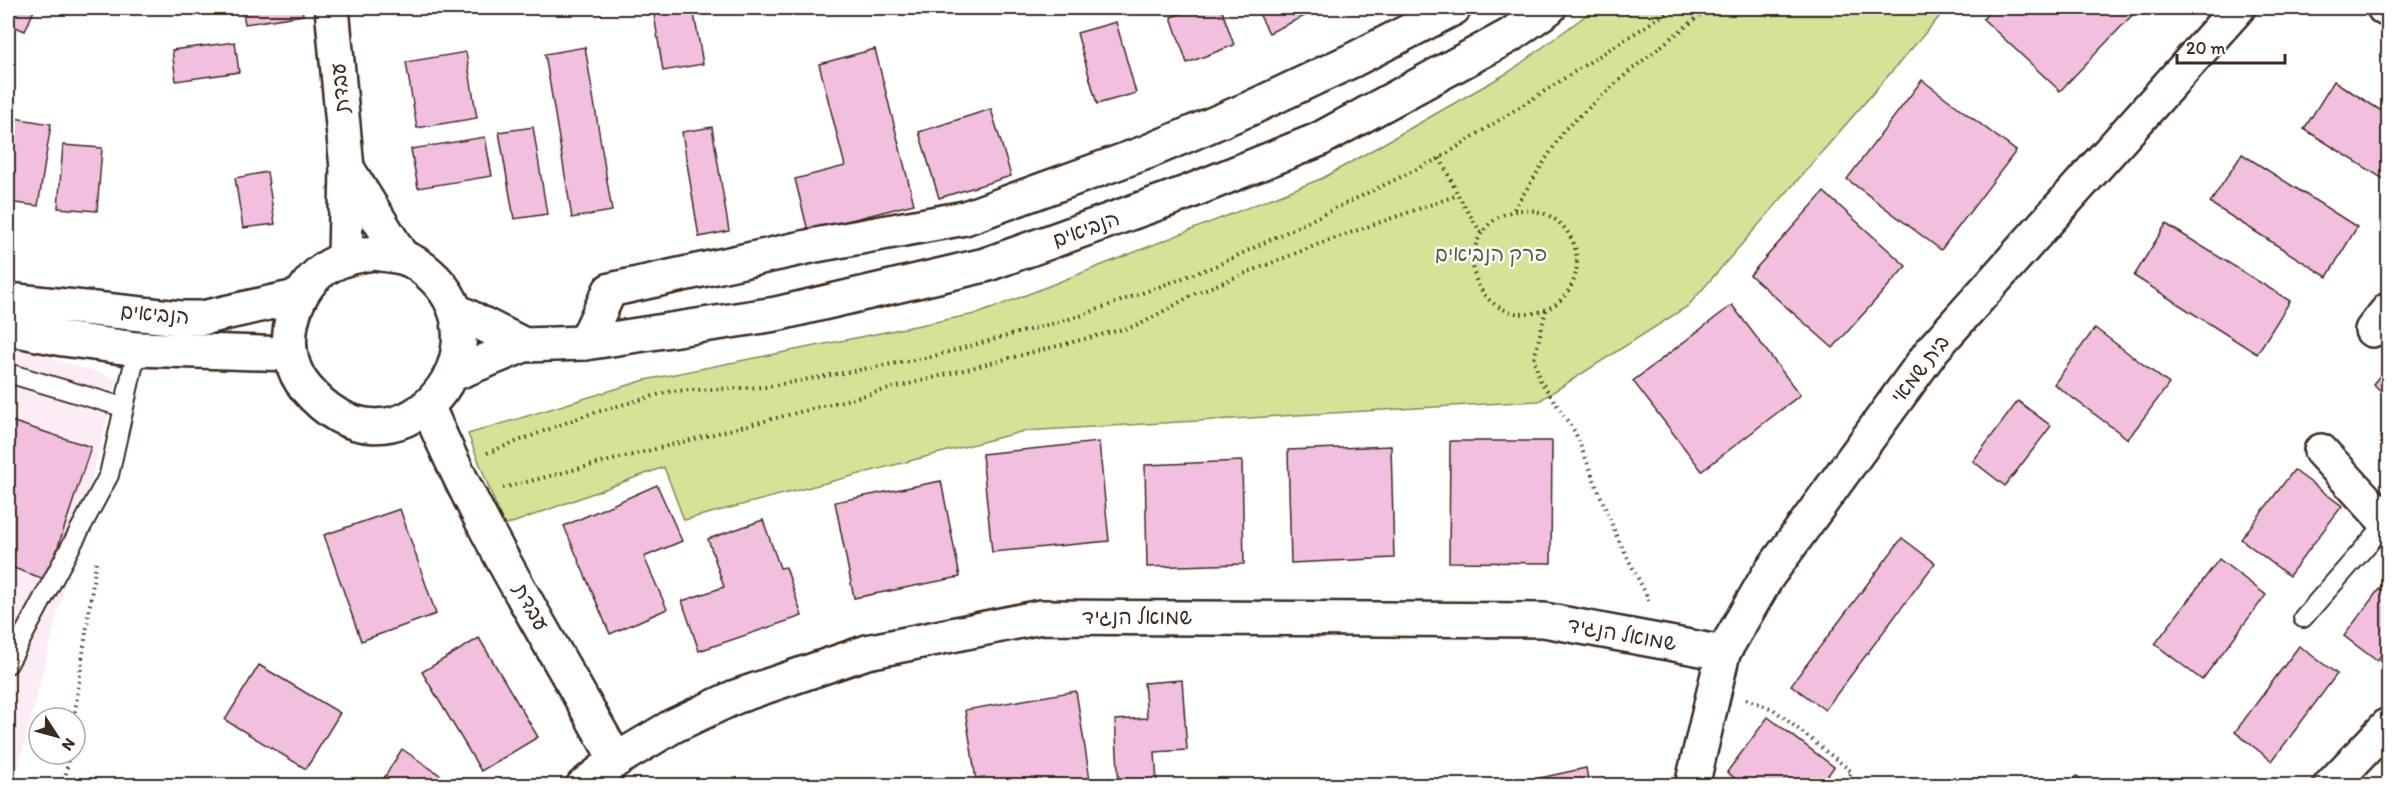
<svg xmlns="http://www.w3.org/2000/svg" width="2396" height="793" viewBox="0 0 2396 793" font-family="Itim,'Playpen Sans Hebrew',sans-serif">
<style>
.built{fill:#fbecf5}
.green{fill:#d5e397;stroke:#88865a;stroke-width:1.5}
.building{fill:#f2bfde;stroke:#3b2a1e;stroke-width:1.5}
.lines{fill:none;stroke-linecap:round;stroke-linejoin:round}
.lane-casing{stroke:#3b2a1e;stroke-width:22}
.street-casing{stroke:#3b2a1e;stroke-width:38}
.secondary-casing{stroke:#3b2a1e;stroke-width:38}
.path{stroke:#3b2a1e;stroke-width:4;stroke-dasharray:1.5 4.5;stroke-linecap:butt}
.lane{stroke:#fff;stroke-width:18}
.street{stroke:#fff;stroke-width:33}
.secondary{stroke:#fff;stroke-width:33}
.labels{text-anchor:middle;stroke-width:4.5;stroke-linejoin:round;paint-order:stroke}
.street-label{font-size:21px;fill:#3b2a1e;stroke:#fff}
.park-label{font-size:21px;fill:#62583c;stroke:#fff}
</style>
<rect width="100%" height="100%" fill="#fff"/>
<filter id="ink" filterUnits="userSpaceOnUse"><feTurbulence type="fractalNoise" baseFrequency=".0167" numOctaves="2"/><feDisplacementMap in="SourceGraphic" scale="12" xChannelSelector="R" yChannelSelector="G"/><feConvolveMatrix kernelMatrix="1 2 1 2 8 2 1 2 1" color-interpolation-filters="sRGB"/></filter>
<g filter="url(#ink)">
<polygon class="built" points="8,344 117,379 14,785 8,786"/>
<polygon class="green" points="1596,8 1947,8 1688,306 1539,401 1024,431 684,520 664,467 504,526 468,434 645,380 980,313 1323,178 1509,72"/>
<g class="building">
<polygon points="8,8 35,8 25,31 8,24"/>
<polygon points="242,8 302,8 303,15 245,24"/>
<polygon points="653,8 693,8 703,64 663,71"/>
<polygon points="1197,8 1221,8 1234,45 1187,63 1171,17"/>
<polygon points="1256,8 1314,8 1315,11 1269,33"/>
<polygon points="1993,8 2139,8 2060,91 1983,19"/>
<polygon points="1116,22 1136,93 1097,104 1077,33"/>
<polygon points="235,42 239,72 176,81 172,50"/>
<polygon points="585,47 612,211 572,218 545,54"/>
<polygon points="875,49 914,204 808,231 795,179 845,166 819,64"/>
<polygon points="466,52 477,118 417,128 406,62"/>
<polygon points="1922,80 2016,151 1941,250 1847,179"/>
<polygon points="2334,81 2388,115 2388,182 2304,129"/>
<polygon points="991,109 1011,176 939,198 919,132"/>
<polygon points="8,117 51,124 38,206 8,202"/>
<polygon points="533,127 547,214 514,219 499,132"/>
<polygon points="712,127 729,231 699,237 682,132"/>
<polygon points="485,137 492,176 418,188 411,149"/>
<polygon points="63,145 102,148 97,211 58,208"/>
<polygon points="2242,154 2357,227 2327,277 2210,203"/>
<polygon points="267,172 275,224 243,228 235,178"/>
<polygon points="1824,192 1906,266 1833,348 1750,275"/>
<polygon points="2166,224 2290,301 2257,354 2134,276"/>
<polygon points="1732,305 1800,395 1702,471 1633,381"/>
<polygon points="2095,328 2169,384 2128,439 2054,384"/>
<polygon points="2388,366 2388,397 2373,384"/>
<polygon points="2018,401 2051,426 2005,486 1973,461"/>
<polygon points="8,420 91,447 47,580 8,566"/>
<polygon points="1450,441 1552,441 1551,563 1449,562"/>
<polygon points="1099,442 1109,541 992,552 982,454"/>
<polygon points="1391,446 1394,558 1291,563 1288,450"/>
<polygon points="1242,461 1244,564 1147,567 1145,465"/>
<polygon points="2294,470 2342,506 2289,576 2241,539"/>
<polygon points="941,481 960,577 854,598 835,502"/>
<polygon points="657,485 682,541 644,557 667,609 610,634 564,526"/>
<polygon points="400,509 436,614 361,641 324,535"/>
<polygon points="763,520 780,568 786,567 802,616 699,651 682,601 724,587 708,539"/>
<polygon points="1902,538 1935,563 1825,710 1791,685"/>
<polygon points="2219,559 2266,595 2202,680 2155,644"/>
<polygon points="2388,577 2388,646 2377,661 2344,636"/>
<polygon points="479,638 538,737 481,771 422,672"/>
<polygon points="2299,646 2337,674 2272,761 2235,732"/>
<polygon points="259,665 340,713 306,769 225,720"/>
<polygon points="1182,680 1187,750 1155,752 1157,784 1119,786 1115,720 1147,718 1144,683"/>
<polygon points="1076,691 1091,786 977,786 965,710"/>
<polygon points="1768,717 1834,767 1820,786 1745,786 1727,772"/>
<polygon points="402,749 456,786 379,786"/>
<polygon points="1586,768 1589,786 1503,786"/>
<polygon points="2077,776 2090,786 2069,786"/>
</g>
<g class="lines">
<g class="lane-casing">
<g id="lane">
<polyline points="8,373 123,407"/>
<polyline points="2303,618 2388,521"/>
<polyline points="8,664 109,475 137,349"/>
</g>
</g>
<g class="street-casing">
<g id="street">
<polyline points="332,8 347,168 345,258"/>
<polyline points="347,168 402,257"/>
<path d="M374,253C383,254 392,255 401,257C414,260 426,270 435,279C511,356 393,492 306,388C278,355 288,300 319,273C335,260 354,256 374,253Z"/>
<polyline points="8,300 180,318 202,318 300,296"/>
<polyline points="455,310 524,345"/>
<polyline points="8,328 63,339 137,349 290,354"/>
<polyline points="2372,330 2388,310"/>
<polyline points="585,343 610,290 816,245 965,218 1147,152 1251,108 1353,60 1454,8"/>
<polyline points="451,375 524,345 585,343 776,314 985,265 1186,193 1318,140 1509,36 1549,8"/>
<path d="M428,407C479,529 552,644 616,760"/>
<polyline points="2321,451 2388,524"/>
<polyline points="583,786 616,760 673,726 735,697 867,652 1041,617 1544,620 1723,653"/>
<polyline points="2330,786 2388,725"/>
</g>
</g>
<g class="secondary-casing">
<g id="secondary">
<polyline points="2384,8 2388,10"/>
<polyline points="1692,786 1723,653 1767,577 1933,349 2238,8"/>
</g>
</g>
<g class="path">
<polyline points="1440,158 1458,195"/>
<polyline points="1514,209 1565,129 1631,70 1699,16 1718,8"/>
<circle cx="1525" cy="262" r="52"/>
<polyline points="1546,310 1534,359 1540,380 1575,432 1617,537 1651,604"/>
<polyline points="487,453 586,415 671,391 765,387 930,357 1080,316 1218,265 1440,158 1674,8"/>
<polyline points="503,488 1139,325 1196,293 1324,242 1458,195 1481,233"/>
<polyline points="1746,699 1773,709 1852,772 1842,786"/>
<polyline points="74,718 96,561"/>
<polyline points="64,786 69,754"/>
</g>
<use href="#lane" class="lane"/>
<use href="#street" class="street"/>
<use href="#secondary" class="secondary"/>
</g>
</g>
<g class="labels">
<g class="street-label">
<text transform="translate(340 88) rotate(-95)" y="7">עבדת</text>
<text transform="translate(1086 229) rotate(-20)" y="7">הנביאים</text>
<text transform="translate(155 314) rotate(5)" y="7">הנביאים</text>
<text transform="translate(1920 369) rotate(-52)" y="7">בית שמאי</text>
<text transform="translate(531 607) rotate(61)" y="7">עבדת</text>
<text x="1137" y="624">שמואל הנגיד</text>
<text transform="translate(1622 634) rotate(10)" y="7">שמואל הנגיד</text>
</g>
<g class="park-label">
<text x="1491" y="261">פרק הנביאים</text>
</g>
</g>
<rect width="2396" height="793" fill="none" stroke="#fff" stroke-width="30"/>
<rect x="15" y="15" width="2366" height="763" fill="none" stroke="#3b2a1e" stroke-width="2" filter="url(#ink)"/>
<g transform="translate(57 736) rotate(126)"><circle r="28" fill="#ffffff" stroke="#b1aaa5" stroke-width="1.5"/>
<path d="M0-4.5L10 22L0 15L-10 22Z" fill="#3b2a1e"/>
<text y="-9" font-size="16" font-weight="bold" text-anchor="middle" fill="#3b2a1e">N</text>
</g>
<path d="M2177 54v9h108v-9" fill="none" stroke="#3b2a1e" stroke-width="3"/>
<text x="2186" y="54" font-size="18" fill="#3b2a1e" stroke="#ffffff" stroke-width="4.5" paint-order="stroke">20 m</text>
</svg>
